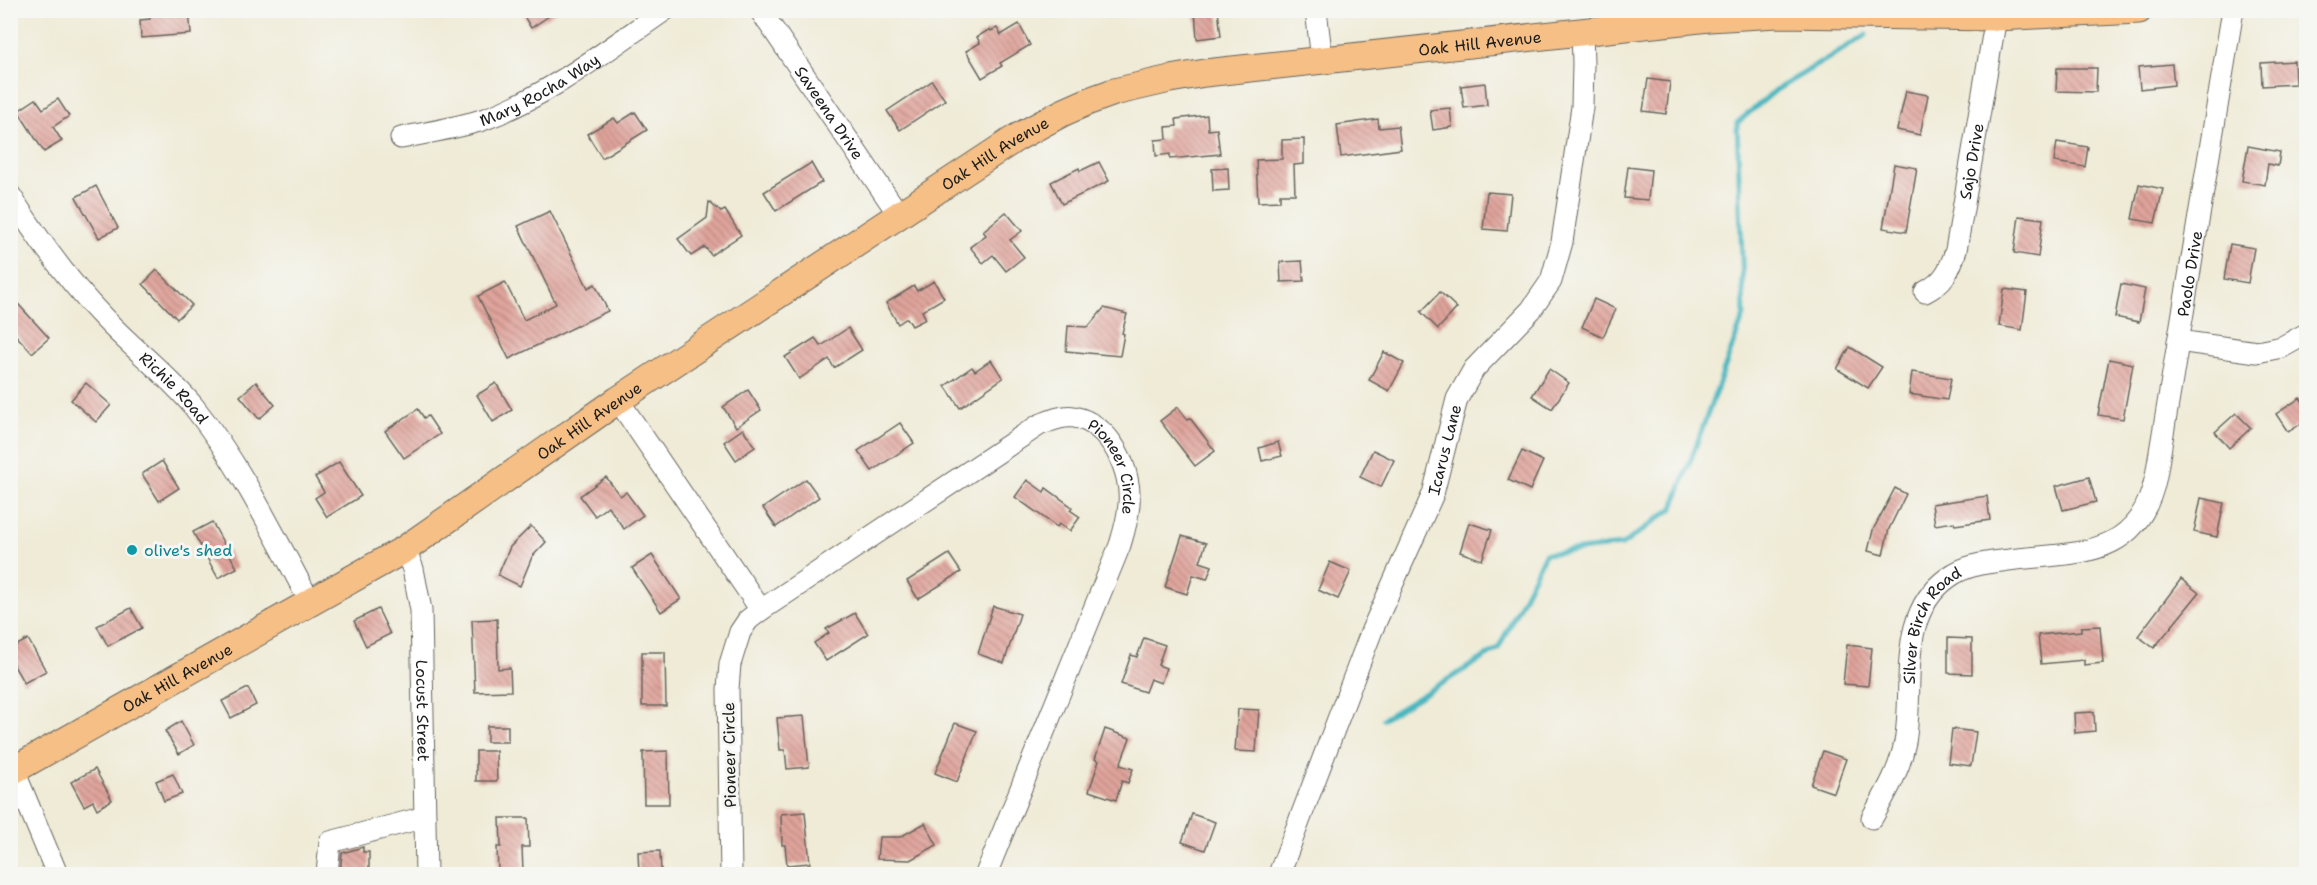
<svg xmlns="http://www.w3.org/2000/svg" width="2317" height="885" viewBox="0 0 2317 885" font-family="'Shantell Sans',sans-serif">
<style>
.lines{fill:none;stroke-linecap:round;stroke-linejoin:round}
.stream{stroke:#47b6c0;stroke-width:5}
.building{fill:url(#building-back-hatch)}
.minor-casing{stroke:#66645d;stroke-width:23}
.major-casing{stroke:#66645d;stroke-width:29}
.minor{stroke:#fff;stroke-width:21}
.major{stroke:#f5bf86;stroke-width:27}
.culture-dot{fill:#0f9aa8;stroke:#f6f6f2;stroke-width:2}
.labels{text-anchor:middle;stroke-width:6;stroke-linejoin:round;paint-order:stroke}
.street-label{font-size:16px;fill:#1c1c1c;stroke:#f6f6f2}
.culture-label{font-size:16px;fill:#0d838f;stroke:#f6f6f2;text-anchor:start}
</style>
<defs>
<pattern id="building-back-hatch" width="6" height="6" patternUnits="userSpaceOnUse" patternTransform="scale(1.5)"><rect width="6" height="6" fill="#e0a49c"/><path d="M-1 5l2 2M0 0l6 6M5-1l2 2" fill="none" stroke="#b5857e"/></pattern>
</defs>
<rect width="100%" height="100%" fill="#f6f6f2"/>
<filter id="ink" filterUnits="userSpaceOnUse"><feTurbulence type="fractalNoise" baseFrequency=".0167" numOctaves="2"/><feDisplacementMap in="SourceGraphic" scale="12" xChannelSelector="R" yChannelSelector="G"/><feConvolveMatrix kernelMatrix="1 2 1 2 8 2 1 2 1" color-interpolation-filters="sRGB"/></filter>
<filter id="wash" filterUnits="userSpaceOnUse"><feTurbulence type="fractalNoise" baseFrequency=".008" numOctaves="4" result="noise"/><feDisplacementMap in="SourceGraphic" scale="24" xChannelSelector="R" yChannelSelector="G"/><feGaussianBlur stdDeviation="1.35" result="paint"/><feColorMatrix in="noise" values="0 0 0 0 0 0 0 0 0 0 0 0 0 0 0 0 0 1.4 0 .05"/><feComposite in="paint" operator="in"/></filter>
<g filter="url(#wash)">
<rect width="100%" height="100%" fill="#efebd7"/>
<g class="lines">
<polyline class="stream" points="1383,719 1498,649 1545,554 1622,545 1673,508 1744,315 1737,123 1776,90 1866,35"/>
</g>
<g id="blocks">
<g class="building">
<polygon points="189,10 191,34 141,38 140,20 150,19 149,12"/>
<polygon points="520,10 558,10 531,28"/>
<polygon points="1195,10 1218,10 1221,36 1197,39"/>
<polygon points="1019,24 1030,45 1000,63 1002,66 982,78 966,51 980,43 977,37 990,29 991,31 997,28 1001,35"/>
<polygon points="2294,61 2295,84 2262,86 2261,63"/>
<polygon points="2172,64 2174,85 2140,89 2138,67"/>
<polygon points="2057,68 2097,68 2096,92 2056,91"/>
<polygon points="1648,79 1670,82 1666,114 1643,111"/>
<polygon points="932,81 945,100 900,130 887,111"/>
<polygon points="1485,83 1487,105 1464,108 1461,86"/>
<polygon points="1906,91 1928,95 1920,135 1897,130"/>
<polygon points="36,99 43,109 58,99 69,116 53,127 62,141 44,152 18,111"/>
<polygon points="1450,108 1452,127 1433,130 1430,110"/>
<polygon points="635,112 647,130 602,158 587,134 614,118 618,123"/>
<polygon points="1207,115 1208,130 1217,129 1220,154 1170,159 1170,154 1156,156 1155,140 1167,139 1166,127 1177,126 1176,119"/>
<polygon points="1378,119 1379,128 1398,126 1401,149 1341,157 1337,125"/>
<polygon points="1304,139 1304,164 1294,165 1295,194 1280,194 1280,201 1258,202 1256,160 1282,159 1282,140"/>
<polygon points="2057,142 2088,147 2085,167 2054,162"/>
<polygon points="2248,146 2280,152 2278,166 2268,164 2265,185 2242,181"/>
<polygon points="1099,162 1109,181 1062,204 1051,182 1079,168 1080,171"/>
<polygon points="811,163 822,182 776,211 764,192"/>
<polygon points="1894,164 1917,168 1906,232 1883,228"/>
<polygon points="1628,167 1651,170 1648,200 1624,198"/>
<polygon points="1228,168 1229,190 1213,191 1212,169"/>
<polygon points="2139,184 2163,189 2155,223 2132,219"/>
<polygon points="96,186 118,228 99,238 76,197"/>
<polygon points="1487,192 1511,194 1507,231 1483,229"/>
<polygon points="709,202 721,212 725,210 741,235 711,255 705,247 691,256 678,239 707,218"/>
<polygon points="550,211 588,288 595,284 608,311 509,359 478,296 505,282 524,320 556,304 518,226"/>
<polygon points="1006,212 1022,231 1010,240 1024,257 1006,271 993,255 983,263 970,247 986,235 983,231"/>
<polygon points="2019,216 2043,219 2038,257 2014,253"/>
<polygon points="2230,244 2254,248 2248,283 2224,279"/>
<polygon points="1302,261 1304,281 1281,282 1280,262"/>
<polygon points="157,270 192,305 177,319 143,284"/>
<polygon points="934,281 944,298 922,311 926,319 912,326 907,318 898,324 886,303 914,286 917,291"/>
<polygon points="2121,284 2145,289 2139,322 2115,317"/>
<polygon points="2004,289 2027,292 2022,330 1999,326"/>
<polygon points="1440,292 1457,308 1438,329 1421,312"/>
<polygon points="10,295 49,338 32,353 10,329"/>
<polygon points="1594,299 1616,309 1603,337 1582,327"/>
<polygon points="1104,308 1127,314 1122,333 1124,334 1120,356 1066,351 1068,326 1088,327"/>
<polygon points="848,328 862,350 834,368 829,359 799,379 785,357 815,338 821,346"/>
<polygon points="1850,347 1882,367 1868,388 1837,369"/>
<polygon points="1384,352 1404,363 1389,391 1369,380"/>
<polygon points="2109,359 2133,364 2123,419 2098,415"/>
<polygon points="991,360 1003,378 960,408 945,386 972,367 975,371"/>
<polygon points="1549,369 1569,383 1552,409 1532,396"/>
<polygon points="1912,372 1951,378 1947,400 1909,394"/>
<polygon points="256,382 275,405 259,419 240,396"/>
<polygon points="86,383 111,405 96,422 71,400"/>
<polygon points="496,383 512,410 493,422 477,395"/>
<polygon points="748,390 761,410 736,427 723,407"/>
<polygon points="2300,398 2307,407 2307,420 2288,432 2276,414"/>
<polygon points="1178,407 1188,420 1190,418 1215,451 1195,466 1160,421"/>
<polygon points="418,409 424,418 428,416 440,434 404,458 385,431"/>
<polygon points="2236,413 2251,428 2229,448 2215,432"/>
<polygon points="900,423 914,443 872,471 858,451"/>
<polygon points="743,429 755,447 736,460 724,442"/>
<polygon points="1278,442 1282,456 1262,461 1259,448"/>
<polygon points="1373,450 1394,460 1381,487 1360,477"/>
<polygon points="1522,451 1543,461 1530,490 1508,480"/>
<polygon points="162,461 179,488 159,501 142,474"/>
<polygon points="339,462 361,496 327,517 315,498 324,492 315,477"/>
<polygon points="606,477 620,496 626,492 643,515 624,529 608,506 595,516 580,496"/>
<polygon points="2089,477 2096,502 2063,510 2056,486"/>
<polygon points="806,479 819,497 776,527 763,508"/>
<polygon points="1027,480 1044,492 1046,488 1072,507 1070,510 1080,517 1070,531 1059,524 1057,527 1015,497"/>
<polygon points="1895,488 1906,494 1889,529 1883,555 1868,551 1873,530"/>
<polygon points="1987,496 1990,520 1955,525 1954,522 1935,525 1932,504"/>
<polygon points="2201,498 2224,503 2217,537 2194,532"/>
<polygon points="212,522 237,568 218,578 193,532"/>
<polygon points="1469,523 1492,530 1482,560 1460,552"/>
<polygon points="531,526 546,542 532,557 520,586 498,575 510,547"/>
<polygon points="1182,536 1206,543 1200,562 1212,566 1207,579 1193,575 1187,594 1165,587"/>
<polygon points="949,554 961,572 918,599 907,581"/>
<polygon points="652,555 681,599 661,612 632,568"/>
<polygon points="1330,562 1351,571 1338,599 1318,590"/>
<polygon points="2181,579 2199,593 2154,648 2138,636"/>
<polygon points="993,606 1020,614 1004,663 978,654"/>
<polygon points="131,608 142,628 108,646 97,626"/>
<polygon points="378,609 390,634 366,646 354,621"/>
<polygon points="855,613 868,634 826,661 814,643 829,633 826,629"/>
<polygon points="497,619 498,669 510,668 511,691 475,692 472,620"/>
<polygon points="2100,626 2103,663 2084,665 2084,660 2041,664 2038,635 2081,631 2081,627"/>
<polygon points="1144,638 1165,645 1158,665 1166,668 1161,683 1150,679 1145,692 1121,684 1131,655 1137,657"/>
<polygon points="1948,638 1972,639 1972,674 1948,673"/>
<polygon points="28,639 46,671 24,683 10,659 10,649"/>
<polygon points="1847,645 1872,648 1868,686 1843,684"/>
<polygon points="642,652 665,652 666,706 642,706"/>
<polygon points="248,688 256,705 231,718 222,701"/>
<polygon points="1238,709 1259,710 1256,752 1235,751"/>
<polygon points="2094,712 2095,731 2075,733 2074,713"/>
<polygon points="804,716 809,767 787,769 785,750 780,750 777,718"/>
<polygon points="181,721 194,745 179,754 165,731"/>
<polygon points="955,723 977,731 957,782 935,773"/>
<rect x="487" y="726" width="21" height="16"/>
<polygon points="1105,729 1130,738 1120,765 1133,769 1128,783 1122,781 1116,800 1089,791 1099,761 1095,759"/>
<polygon points="1952,729 1976,732 1971,766 1948,763"/>
<polygon points="476,751 496,751 497,781 476,781"/>
<polygon points="668,751 669,804 644,804 643,752"/>
<polygon points="1823,751 1846,759 1834,793 1811,785"/>
<polygon points="95,769 112,800 97,809 93,801 84,806 71,782"/>
<polygon points="173,774 182,794 164,801 156,781"/>
<polygon points="805,812 810,863 787,865 785,845 782,845 781,814"/>
<polygon points="1192,814 1215,822 1205,850 1182,842"/>
<polygon points="500,818 528,818 529,847 522,847 523,872 519,872 519,874 500,874 500,871 498,871 497,847 501,847"/>
<polygon points="925,823 937,845 910,860 877,859 879,837 900,837"/>
<polygon points="363,847 363,852 369,852 369,873 340,874 342,853"/>
<polygon points="660,851 661,874 639,874 638,852"/>
</g>
</g>
</g>
<g filter="url(#ink)">
<use href="#blocks" fill-opacity="0" stroke="#66645d" stroke-width="1.5"/>
<g class="lines">
<g class="minor-casing">
<g id="minor">
<path id="s1" d="M760,10L899,215"/>
<polyline points="1316,10 1322,60"/>
<path id="s2" d="M401,138C429,132 458,128 485,119C550,95 608,49 665,10"/>
<path id="s3" d="M10,195C38,239 67,280 103,317C132,348 167,374 194,407C241,466 274,535 310,602"/>
<path id="s4" d="M1925,292C1944,282 1950,270 1956,250L1996,17"/>
<polyline points="2178,341 2257,352 2282,347 2306,334"/>
<polyline points="618,400 761,610"/>
<path id="s5" d="M405,549L413,569L421,610L426,874"/>
<polyline points="10,761 57,874"/>
<path id="s6" d="M1872,818C1886,793 1900,770 1905,742C1915,686 1895,615 1949,577C1964,566 1983,563 2001,561C2072,551 2138,563 2156,476L2233,10"/>
<polyline points="327,874 330,842 425,817"/>
<path id="s7" d="M731,874L728,689L730,664L740,632L748,620L761,610L1039,425C1050,421 1062,415 1074,417C1111,424 1132,471 1129,504C1128,518 1124,532 1120,545L986,874"/>
<path id="s8" d="M1279,874L1372,630L1433,494L1457,399L1474,369L1531,310L1551,281L1562,242L1582,107L1583,63L1582,31"/>
</g>
</g>
<g class="major-casing">
<g id="major">
<path id="s9" d="M10,772L405,549L618,400L1016,138L1062,113L1089,101L1114,92L1170,79L1205,73L1709,18L1778,14L1996,17L2139,10"/>
</g>
</g>
<use href="#minor" class="minor"/>
<use href="#major" class="major"/>
</g>
</g>
<circle class="culture-dot" cx="132" cy="550" r="6"/>
<g class="labels">
<g class="street-label">
<text dy="6" stroke="none"><textPath href="#s9" startOffset="1668">Oak Hill Avenue</textPath></text>
<text dy="6" stroke="none"><textPath href="#s2" startOffset="148">Mary Rocha Way</textPath></text>
<text dy="6" stroke="none"><textPath href="#s1" startOffset="124">Saveena Drive</textPath></text>
<text dy="6" stroke="none"><textPath href="#s9" startOffset="1164">Oak Hill Avenue</textPath></text>
<text dy="6" stroke="none"><textPath href="#s4" startOffset="144">Sajo Drive</textPath></text>
<text dy="6" stroke="none"><textPath href="#s6" startOffset="716">Paolo Drive</textPath></text>
<text dy="6" stroke="none"><textPath href="#s3" startOffset="254">Richie Road</textPath></text>
<text dy="6" stroke="none"><textPath href="#s9" startOffset="678">Oak Hill Avenue</textPath></text>
<text dy="6" stroke="none"><textPath href="#s8" startOffset="456">Icarus Lane</textPath></text>
<text dy="6" stroke="none"><textPath href="#s7" startOffset="714">Pioneer Circle</textPath></text>
<text dy="6" stroke="none"><textPath href="#s6" startOffset="207">Silver Birch Road</textPath></text>
<text dy="6" stroke="none"><textPath href="#s9" startOffset="192">Oak Hill Avenue</textPath></text>
<text dy="6" stroke="none"><textPath href="#s5" startOffset="164">Locust Street</textPath></text>
<text transform="translate(729 755) rotate(-91)" y="6">Pioneer Circle</text>
</g>
<g class="culture-label">
<text x="144" y="556">olive's shed</text>
</g>
</g>
<rect width="2317" height="885" fill="none" stroke="#f6f6f2" stroke-width="36"/>
</svg>
